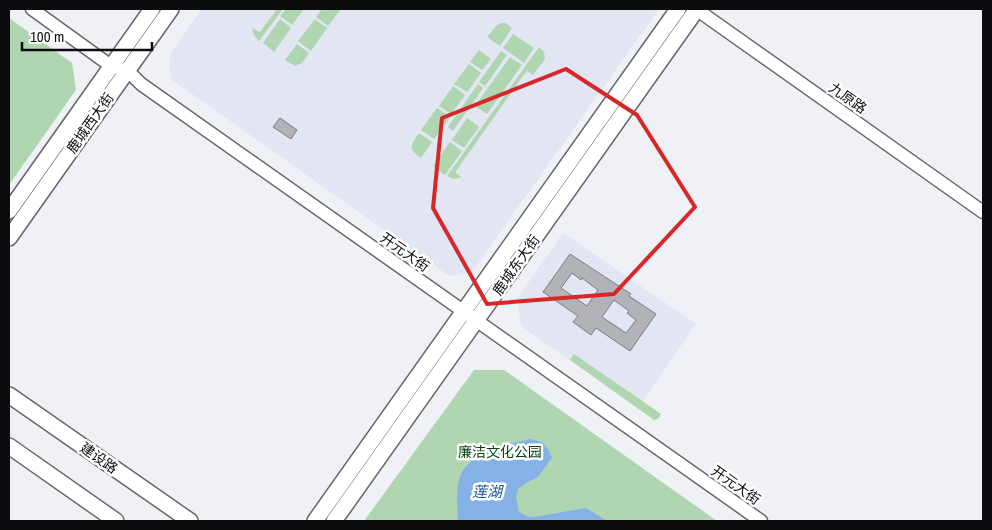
<svg xmlns="http://www.w3.org/2000/svg" width="992" height="530" viewBox="0 0 992 530" font-family="'Archivo Narrow','Noto Sans SC',sans-serif">
<style>
.built{fill:#e2e5f2}
.green{fill:#afd6b0}
.water{fill:#86b1e7}
.building{fill:#b2b2b8;stroke:#7c7c82;fill-rule:evenodd}
.lines{fill:none;stroke-linecap:round;stroke-linejoin:round}
.minor-casing{stroke:#65666b;stroke-width:15}
.major-casing{stroke:#65666b;stroke-width:18}
.minor{stroke:#fff;stroke-width:12}
.major{stroke:#fff;stroke-width:15}
.marked{fill:none;stroke:#d62828;stroke-width:4;stroke-linejoin:round}
.labels{text-anchor:middle;stroke-width:5;stroke-linejoin:round;paint-order:stroke}
.street-label{font-size:14px;fill:#0c0c0e;stroke:#fefefe}
.park-label{font-size:14px;fill:#084414;stroke:#fefefe}
.water-label{font-size:15px;font-style:italic;fill:#1b5595;stroke:#fefefe}
</style>
<rect width="100%" height="100%" fill="#eff1f7"/>
<g class="built">
<polygon points="202,9 659,9 472,272 449,276 171,79 169,56"/>
<polygon points="563,233 696,324 638,408 521,326 517,299"/>
</g>
<g class="green">
<polygon points="277,9 283,9 259,41 254,35 252,28 260,32"/>
<polygon points="286,9 304,9 292,25 280,16"/>
<polygon points="322,9 341,9 328,26 316,17"/>
<polygon points="9,18 72,63 76,90 9,185"/>
<polygon points="280,19 291,28 274,52 263,43"/>
<polygon points="315,19 327,28 311,51 298,41"/>
<polygon points="501,23 505,23 512,28 500,46 487,37 496,26"/>
<polygon points="513,34 534,48 524,63 503,48"/>
<polygon points="297,44 309,53 302,63 295,66 285,60"/>
<polygon points="539,47 544,52 545,59 533,75 528,71 525,73 456,171 456,173 462,177 454,179 447,176"/>
<polygon points="479,50 491,59 482,70 470,62"/>
<polygon points="501,51 507,55 485,86 479,82"/>
<polygon points="510,57 522,65 487,114 475,106"/>
<polygon points="469,64 481,73 467,92 454,84"/>
<polygon points="478,84 483,88 453,131 448,127"/>
<polygon points="453,86 465,95 451,114 439,106"/>
<polygon points="437,108 450,117 434,139 421,130"/>
<polygon points="467,118 479,127 464,148 452,140"/>
<path d="M419,133L432,142L421,158C407,148 411,145 419,133Z"/>
<polygon points="450,142 462,151 445,175 433,166"/>
<polygon points="574,354 661,414 658,419 654,420 570,360"/>
<polygon points="474,370 504,370 717,521 364,521"/>
</g>
<path class="water" d="M530,439C545,442 546,444 552,458L538,477L526,483L518,489L516,497L519,512L526,516L534,517L586,508L607,521H458C457,506 455,489 461,474C470,453 510,444 530,439Z"/>
<g class="building">
<polygon points="280,118 297,130 291,139 273,127"/>
<path d="M570,254L631,294L629,296L656,314L630,351L596,328L591,335L573,322L578,316L543,292ZM572,273L581,280L582,278L598,290L587,306L561,288ZM614,300L629,311L627,313L636,320L626,333L602,317Z"/>
</g>
<g class="lines">
<g class="minor-casing">
<g id="minor">
<polyline points="32,9 111,66 127,70 141,84 761,521"/>
<polyline points="696,9 983,212"/>
</g>
</g>
<g class="major-casing">
<g id="major">
<polyline points="9,211 152,9"/>
<polyline points="9,238 171,9"/>
<polyline points="9,395 190,521"/>
<polyline points="9,446 116,521"/>
<polyline points="315,521 678,9"/>
<polyline points="334,521 697,9"/>
</g>
</g>
<use href="#minor" class="minor"/>
<use href="#major" class="major"/>
</g>
<path class="marked" d="M566,69L637,115L695,207L614,294L487,304L433,208L442,118Z"/>
<g class="labels">
<g class="street-label">
<text transform="translate(848 98) rotate(35)" y="5">九原路</text>
<text transform="translate(90 123) rotate(-55)" y="5">鹿城西大街</text>
<text transform="translate(405 252) rotate(35)" y="5">开元大街</text>
<text transform="translate(516 265) rotate(-55)" y="5">鹿城东大街</text>
<text transform="translate(99 458) rotate(35)" y="5">建设路</text>
<text transform="translate(736 485) rotate(35)" y="5">开元大街</text>
</g>
<g class="park-label">
<text x="500" y="457">廉洁文化公园</text>
</g>
<g class="water-label">
<text x="487" y="497">莲湖</text>
</g>
</g>
<rect width="992" height="530" fill="none" stroke="#0c0c0e" stroke-width="20"/>
<path d="M22 42v8h130v-8" fill="none" stroke="#0c0c0e" stroke-width="2.5"/>
<text x="30" y="42" font-size="15" fill="#0c0c0e" stroke="#fefefe" stroke-width="4" paint-order="stroke">100 m</text>
</svg>
